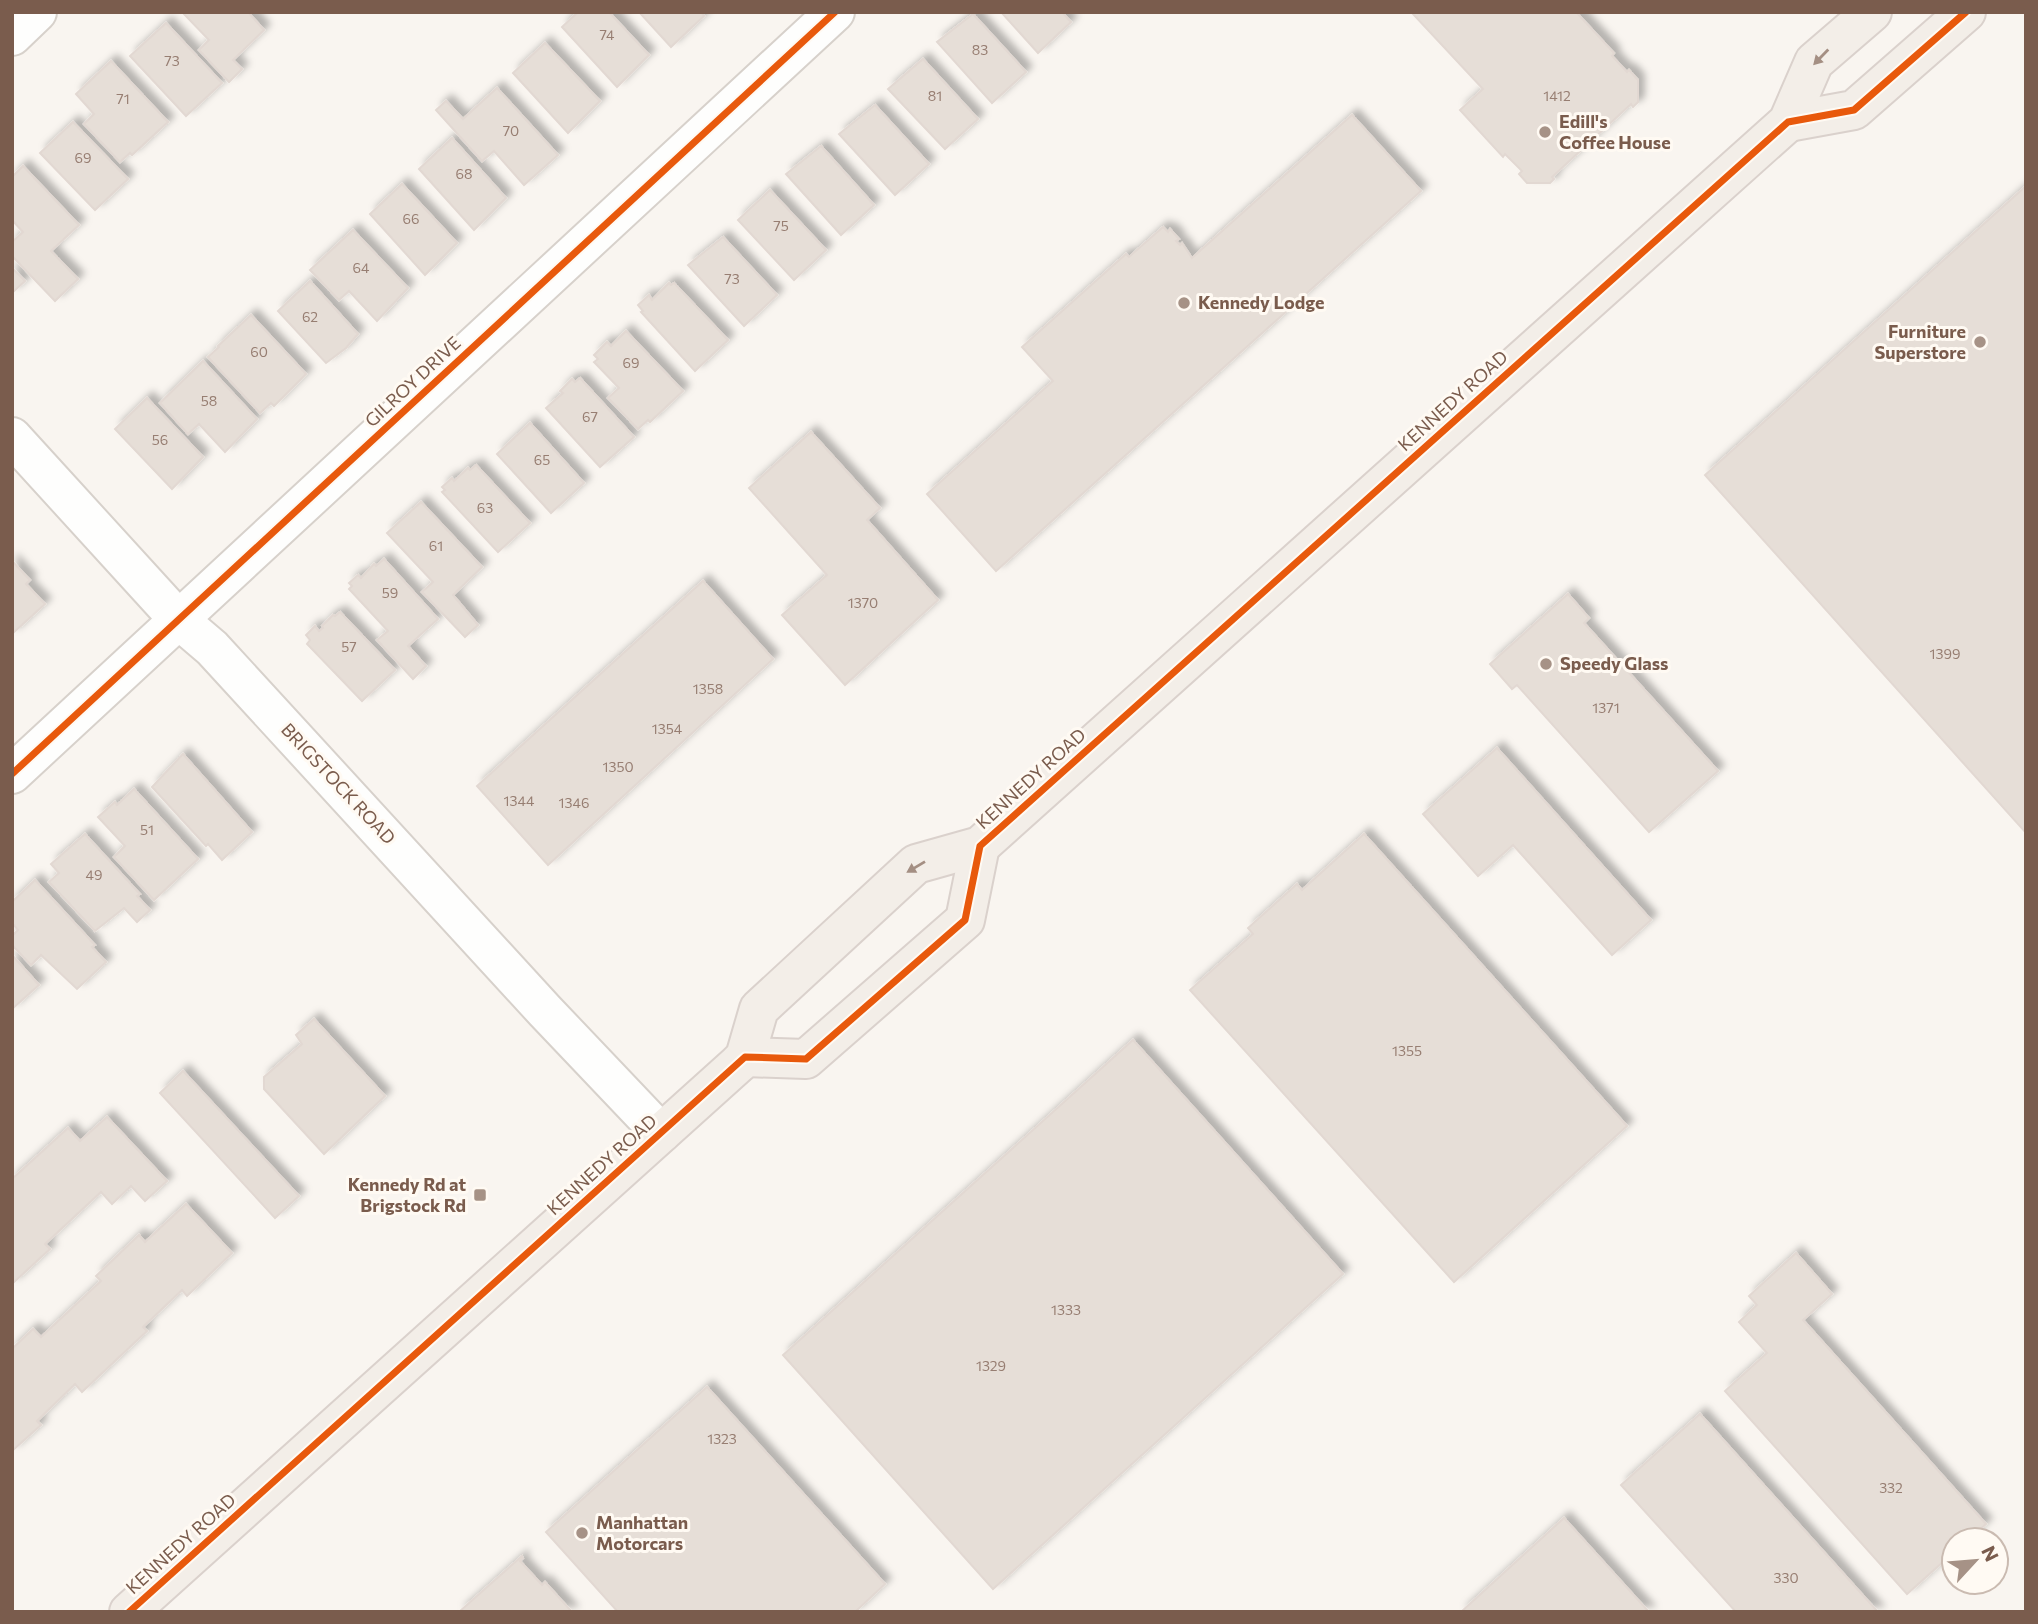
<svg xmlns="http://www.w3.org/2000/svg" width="2038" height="1624" viewBox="0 0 2038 1624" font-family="Commissioner,sans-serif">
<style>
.building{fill:#e6ded7;stroke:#e2d8d2;stroke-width:2;filter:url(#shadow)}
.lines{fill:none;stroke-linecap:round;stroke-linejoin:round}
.minor-casing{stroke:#d7d1cb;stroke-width:42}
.major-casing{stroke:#dad1cc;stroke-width:42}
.minor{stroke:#fefefd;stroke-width:38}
.major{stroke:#f3eee8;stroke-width:38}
.cycleway-casing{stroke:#fffaf3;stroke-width:11}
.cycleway{stroke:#e8590c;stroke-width:7}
.oneway{fill:#a48f83}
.poi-dot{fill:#a69286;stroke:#fffaf3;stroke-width:2.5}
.labels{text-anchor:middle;stroke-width:6;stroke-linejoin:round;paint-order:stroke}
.number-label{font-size:14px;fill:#977e72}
.poi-label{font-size:18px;font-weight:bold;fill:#7a5c4d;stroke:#fffaf3;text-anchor:start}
.street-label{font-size:18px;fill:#7a5c4d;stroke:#fffaf3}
</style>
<defs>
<filter id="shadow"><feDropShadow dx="6" dy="-6" stdDeviation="3.5" flood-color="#0004"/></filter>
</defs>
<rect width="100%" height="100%" fill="#f9f5f0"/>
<g class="building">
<polygon points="182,12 248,12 264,30 233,60 242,69 229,82 199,50 209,40"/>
<polygon points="578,12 609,12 649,55 617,87 562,27"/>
<polygon points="639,12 701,12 704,16 671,47"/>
<polygon points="1001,12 1062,12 1071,22 1038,53"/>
<polygon points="1415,12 1576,12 1614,53 1612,56 1627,72 1629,70 1638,80 1638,102 1633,107 1631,104 1552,177 1554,179 1550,183 1527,183 1519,174 1522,171 1505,154 1503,157 1460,110 1483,89 1413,14"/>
<polygon points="973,14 1026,72 992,103 937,42"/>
<polygon points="166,23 222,83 186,116 130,56"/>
<polygon points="545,43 600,101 568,133 513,73"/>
<polygon points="923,59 978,119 945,149 888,89"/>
<polygon points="111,61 168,122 132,155 130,153 120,162 84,124 94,114 76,94"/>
<polygon points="497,88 558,155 524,185 494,151 482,161 436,110 446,101 463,119"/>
<polygon points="875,105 929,164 895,195 839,134"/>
<polygon points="1352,115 1421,191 996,571 927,494 1053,381 1022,347 1126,254 1129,257 1163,227 1168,232 1170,229 1179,239 1176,241 1180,245 1182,243 1192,258"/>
<polygon points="73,122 128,179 95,210 40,153"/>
<polygon points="452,138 506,198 474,230 419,169"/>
<polygon points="821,146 874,205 841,235 786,174"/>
<polygon points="23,166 79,225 51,251 78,279 55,301 12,256 12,242 23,232 12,220 12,177"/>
<polygon points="402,184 457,243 425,275 370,214"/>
<polygon points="2026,186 2026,833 1705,475"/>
<polygon points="770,190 826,250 794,280 738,220"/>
<polygon points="353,230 408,288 377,321 349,291 339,300 310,270"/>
<polygon points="723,237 777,295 744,326 688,265"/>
<polygon points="12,268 25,281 12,293"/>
<polygon points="310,281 358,334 346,348 326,363 278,311"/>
<polygon points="669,283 671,285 674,283 728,340 695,371 641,312 643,311 638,305 649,295 652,300"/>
<polygon points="251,315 306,374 274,406 271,403 260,413 208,357 219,347 218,346"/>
<polygon points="626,331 683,391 650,422 648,420 638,429 608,398 619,388 594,362 598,359 594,355 607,342 611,346"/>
<polygon points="203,361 257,419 225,452 199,424 188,434 160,403"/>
<polygon points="580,378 634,437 600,467 546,408 563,393 560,391 572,379 575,382"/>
<polygon points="147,398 203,457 172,489 115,429"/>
<polygon points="530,423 584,483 551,513 497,454"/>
<polygon points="811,432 880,508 867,520 938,600 845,685 782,615 827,575 749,488"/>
<polygon points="476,465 530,523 498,552 442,492 445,490 442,487 452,478 454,481 468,468 470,470"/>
<polygon points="421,502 482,567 453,595 478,625 465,637 422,592 433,582 387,533"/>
<polygon points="384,559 438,619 408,646 426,666 413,679 377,640 388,631 349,589 352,586 349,583 358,575 361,578 374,564 376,566"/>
<polygon points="12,561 30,580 26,584 45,604 12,634"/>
<polygon points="703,581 773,659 548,865 477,786"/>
<polygon points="1568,594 1589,618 1584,623 1718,771 1649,832 1517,685 1512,689 1490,664"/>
<polygon points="340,612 395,670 362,701 307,644 310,640 306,635 315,626 319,631 323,628 322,626 333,615 335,616"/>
<polygon points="1497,748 1651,920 1612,955 1513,845 1478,876 1423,814"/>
<polygon points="183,754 252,832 222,860 208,844 206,846 152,787"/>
<polygon points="134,789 198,859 154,900 114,857 125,846 98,817 115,802 117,805"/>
<polygon points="85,834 140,894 137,896 150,910 137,922 124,908 95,931 49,882 59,873 51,864"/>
<polygon points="1364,834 1627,1126 1454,1282 1190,990 1253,934 1248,928 1297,884 1302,890"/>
<polygon points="35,880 95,945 92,947 106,962 77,989 41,955 31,965 12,945 12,936 18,930 12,923 12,902"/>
<polygon points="12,955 39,985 12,1009"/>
<polygon points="314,1019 385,1096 324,1154 264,1089 264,1077 302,1044 296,1035"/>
<polygon points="1133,1040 1343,1274 993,1589 783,1355"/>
<polygon points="183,1071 299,1196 275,1218 160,1093"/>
<polygon points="107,1117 167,1181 145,1201 131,1186 112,1204 101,1192 45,1244 50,1249 12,1284 12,1179 68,1128 80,1141"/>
<polygon points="186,1204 232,1253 187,1296 182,1290 143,1327 147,1331 82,1392 75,1384 37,1421 41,1425 12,1451 12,1349 33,1329 41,1337 101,1281 96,1276 139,1235 145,1242"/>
<polygon points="1796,1253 1832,1294 1803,1320 1986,1524 1968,1540 1954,1540 1954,1552 1907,1594 1725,1391 1767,1353 1739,1322 1757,1305 1749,1296"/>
<polygon points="707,1387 885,1584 855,1612 618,1612 546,1532"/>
<polygon points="1700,1414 1842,1572 1878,1612 1736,1612 1621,1485"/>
<polygon points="1564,1518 1649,1612 1461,1612"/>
<polygon points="522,1556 523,1558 520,1561 542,1585 545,1582 572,1612 459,1612"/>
</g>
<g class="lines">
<g class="minor-casing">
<g id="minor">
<polyline points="12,36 37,12"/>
<polyline points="12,437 178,619 212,648 545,1011 661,1133"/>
<polyline points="12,774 835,12"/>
</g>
</g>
<g class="major-casing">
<g id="major">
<polyline points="1788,122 1854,110 1966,12"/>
<polyline points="745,1057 806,1059 965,920 980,846"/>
<polyline points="129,1612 738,1064 745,1057 759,1009 916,864 980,846 1788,122 1814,62 1872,12"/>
</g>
</g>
<use href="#minor" class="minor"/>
<use href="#major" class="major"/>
<g class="cycleway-casing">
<g id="cycleway">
<polyline points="12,774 835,12"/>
<polyline points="129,1612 745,1057 806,1059 965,920 980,846 1788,122 1854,110 1966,12"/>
</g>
</g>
<use href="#cycleway" class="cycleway"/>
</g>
<defs><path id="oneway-solid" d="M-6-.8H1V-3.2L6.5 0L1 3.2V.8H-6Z" transform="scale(1.75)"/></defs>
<g class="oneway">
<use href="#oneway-solid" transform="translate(1821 57) rotate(134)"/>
<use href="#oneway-solid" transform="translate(916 867) rotate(149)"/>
</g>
<g class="poi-dot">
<circle cx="1545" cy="132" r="7"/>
<circle cx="1184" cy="303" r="7"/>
<circle cx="1980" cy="342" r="7"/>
<circle cx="1546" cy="664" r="7"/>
<rect x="473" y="1188" width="14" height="14" rx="3.5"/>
<circle cx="582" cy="1533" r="7"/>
</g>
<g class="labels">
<g class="number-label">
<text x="607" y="40">74</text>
<text x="980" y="55">83</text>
<text x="172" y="66">73</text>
<text x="935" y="101">81</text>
<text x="1557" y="101">1412</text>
<text x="123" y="104">71</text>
<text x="511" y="136">70</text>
<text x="83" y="163">69</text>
<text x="464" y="179">68</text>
<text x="411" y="224">66</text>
<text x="781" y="231">75</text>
<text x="361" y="273">64</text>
<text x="732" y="284">73</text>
<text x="310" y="322">62</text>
<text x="259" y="357">60</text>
<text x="631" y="368">69</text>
<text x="209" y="406">58</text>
<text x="590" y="422">67</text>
<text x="160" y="445">56</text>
<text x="542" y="465">65</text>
<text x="485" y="513">63</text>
<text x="436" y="551">61</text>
<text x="390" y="598">59</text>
<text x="863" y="608">1370</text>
<text x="349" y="652">57</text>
<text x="1945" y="659">1399</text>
<text x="708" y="694">1358</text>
<text x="1606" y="713">1371</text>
<text x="667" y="734">1354</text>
<text x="618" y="772">1350</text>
<text x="519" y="806">1344</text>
<text x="574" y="808">1346</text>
<text x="147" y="835">51</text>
<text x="94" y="880">49</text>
<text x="1407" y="1056">1355</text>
<text x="1066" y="1315">1333</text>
<text x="991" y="1371">1329</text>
<text x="722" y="1444">1323</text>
<text x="1891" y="1493">332</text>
<text x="1786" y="1583">330</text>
</g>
<g class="poi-label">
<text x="1559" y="128">Edill's<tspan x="1559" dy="21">Coffee House</tspan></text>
<text x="1198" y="309">Kennedy Lodge</text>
<text x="1966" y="338" text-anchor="end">Furniture<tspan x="1966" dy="21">Superstore</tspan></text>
<text x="1560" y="670">Speedy Glass</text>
<text x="466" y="1191" text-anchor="end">Kennedy Rd at<tspan x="466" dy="21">Brigstock Rd</tspan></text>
<text x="596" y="1529">Manhattan<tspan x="596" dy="21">Motorcars</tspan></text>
</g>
<g class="street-label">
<text transform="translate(413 382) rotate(-43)" y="6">GILROY DRIVE</text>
<text transform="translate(1453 401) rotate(-42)" y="6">KENNEDY ROAD</text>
<text transform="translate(1031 779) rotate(-42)" y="6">KENNEDY ROAD</text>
<text transform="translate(338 784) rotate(47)" y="6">BRIGSTOCK ROAD</text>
<text transform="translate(602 1165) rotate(-42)" y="6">KENNEDY ROAD</text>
<text transform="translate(181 1544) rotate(-42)" y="6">KENNEDY ROAD</text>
</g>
</g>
<rect width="2038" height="1624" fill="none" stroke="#7a5c4d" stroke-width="28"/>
<g transform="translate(1975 1561) rotate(64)"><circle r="33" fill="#fffaf3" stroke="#cabbb1" stroke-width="2"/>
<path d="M0-5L12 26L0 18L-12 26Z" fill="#a69286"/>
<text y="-10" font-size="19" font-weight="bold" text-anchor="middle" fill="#7a5c4d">N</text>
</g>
</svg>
